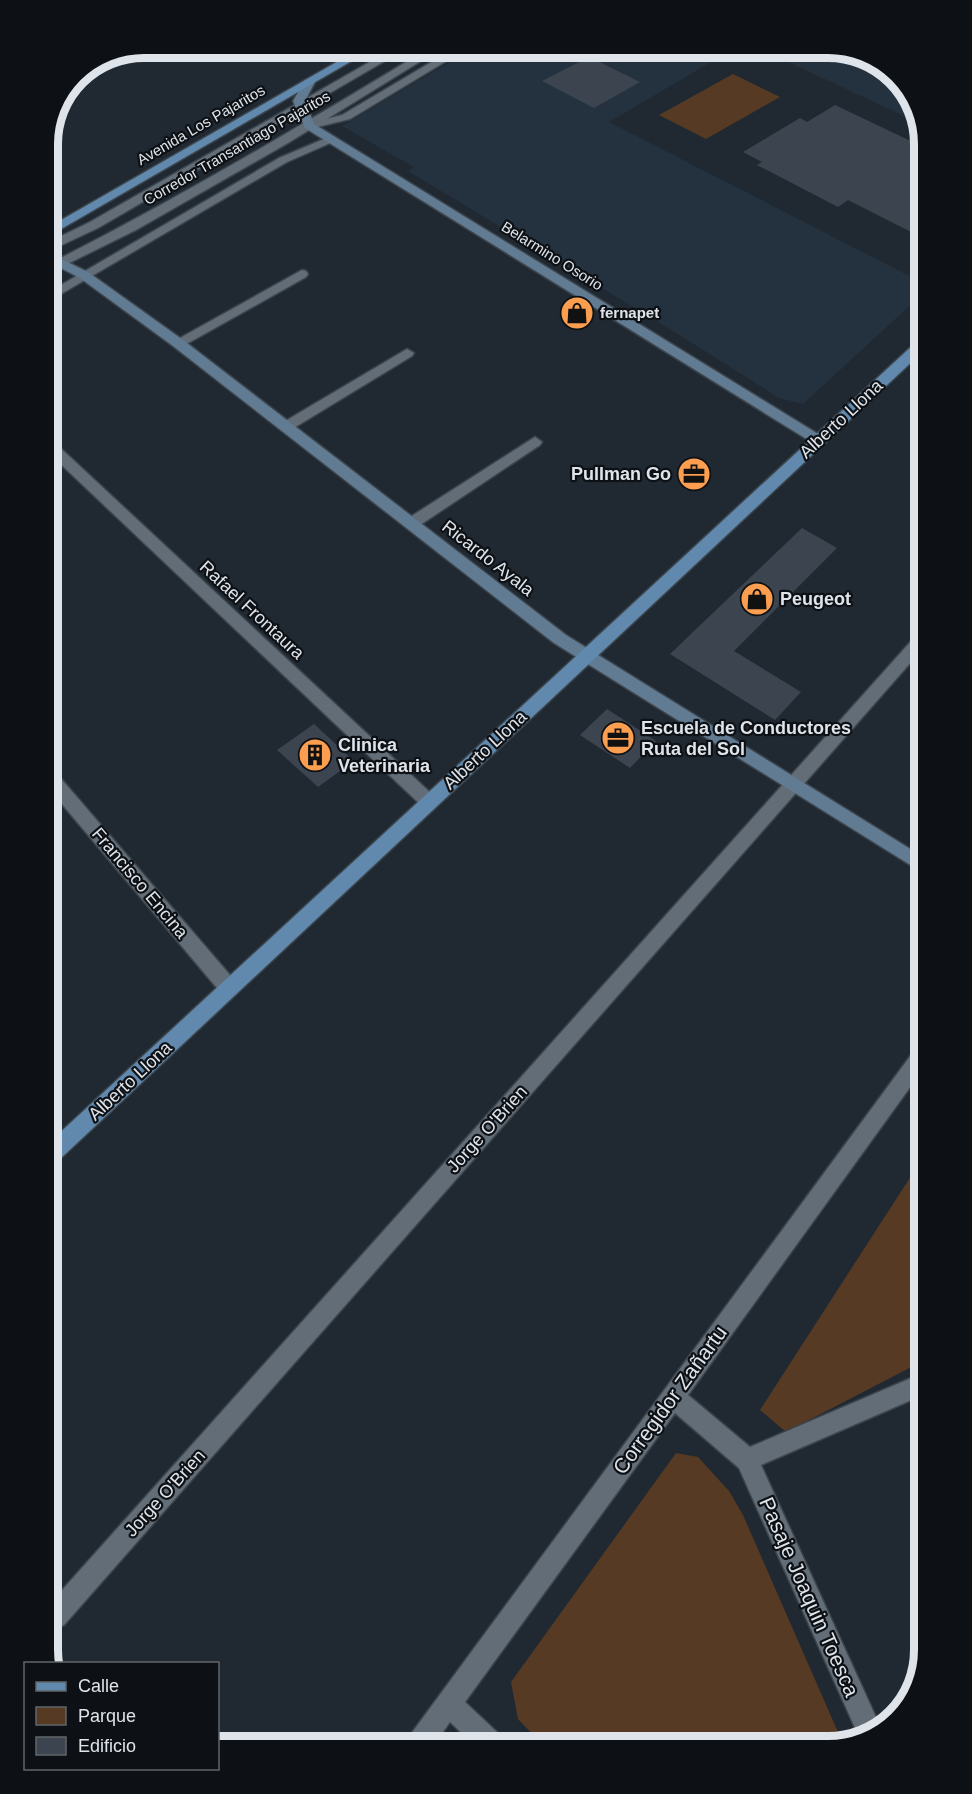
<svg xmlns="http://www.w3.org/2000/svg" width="972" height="1794" viewBox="0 0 972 1794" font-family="Helvetica,sans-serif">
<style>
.built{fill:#243240}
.green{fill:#563a23}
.building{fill:#3c454f}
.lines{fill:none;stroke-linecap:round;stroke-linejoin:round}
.lane-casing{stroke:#3c444c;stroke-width:3}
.street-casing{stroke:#3c444c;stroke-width:3}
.secondary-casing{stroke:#3c444c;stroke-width:3}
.primary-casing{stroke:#3c444c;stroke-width:3}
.lane{fill:#626d77;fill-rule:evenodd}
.street{fill:#626d77;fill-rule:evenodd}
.secondary{fill:#617b92;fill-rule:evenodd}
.primary{fill:#6089ad;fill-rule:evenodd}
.labels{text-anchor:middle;stroke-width:4.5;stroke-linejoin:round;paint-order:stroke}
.far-street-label{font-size:15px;fill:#dee4ea;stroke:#0d1115}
.far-poi-label{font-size:15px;font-weight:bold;fill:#dee4ea;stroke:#0d1115;text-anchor:start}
.street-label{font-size:18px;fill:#dee4ea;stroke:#0d1115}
.poi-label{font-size:18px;font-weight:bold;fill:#dee4ea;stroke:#0d1115;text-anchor:start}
.near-street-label{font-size:21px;fill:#dee4ea;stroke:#0d1115}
.rim{fill:none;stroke:#dee4ea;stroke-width:8}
</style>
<rect width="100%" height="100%" fill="#202932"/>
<g class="built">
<polygon points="474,48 735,48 609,122 917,280 917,299 803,404 779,398 670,329 408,171 414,167 342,126"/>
<polygon points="758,48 835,48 886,68 917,107 917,122"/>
</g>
<g class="green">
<polygon points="733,74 780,97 706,139 659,115"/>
<polygon points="922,1159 923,1361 786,1432 760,1410"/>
<polygon points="676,1453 698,1457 729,1491 743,1515 841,1739 540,1742 518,1719 511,1682"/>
</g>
<g class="building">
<polygon points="589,57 640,82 594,108 542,81"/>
<polygon points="835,105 917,144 917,235 848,200 838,207 757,165 762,162 743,152 800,118 807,122"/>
<polygon points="802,528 837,548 734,651 801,692 775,720 670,654"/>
<polygon points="607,709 656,741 630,768 580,735"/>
<polygon points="314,724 354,761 318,787 277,750"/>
</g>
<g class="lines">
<g class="lane-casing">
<g id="lane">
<polygon points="394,48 407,48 98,228 49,251 49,242 90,222"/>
<path d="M429,48H442L288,143L136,230L49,273V264C179,198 304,124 429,48Z"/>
</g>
</g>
<g class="street-casing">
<g id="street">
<polygon points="455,48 468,48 350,119 309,129 303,126 305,124 342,115"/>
<polygon points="331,136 335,137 335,141 287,162 49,301 49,292 279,158"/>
<polygon points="302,270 306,271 308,274 306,277 183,346 178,347 171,343"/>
<polygon points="407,349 414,353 412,356 292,429 282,429 280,426 282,423"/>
<polygon points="535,437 542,442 540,445 417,527 407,527 405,523 407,519"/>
<polygon points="50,441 55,443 435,797 438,802 435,807 429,809 423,807 50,454"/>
<polygon points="919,637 919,653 64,1625 55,1628 55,1598 913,639"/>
<polygon points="51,772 57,774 236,982 238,988 236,994 229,996 222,994 51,791"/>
<polygon points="921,1048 921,1072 688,1395 750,1447 923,1373 923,1395 761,1465 880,1726 865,1739 860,1739 739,1468 675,1413 465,1702 498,1733 502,1742 471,1742 450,1722 435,1743 407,1743 411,1734 914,1051"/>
</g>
</g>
<g class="secondary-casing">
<g id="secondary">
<polygon points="309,79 315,82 305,101 314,124 823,437 825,440 823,443 813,443 305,128 293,101 305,80"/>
<polygon points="49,253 88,272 183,340 566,635 920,855 920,871 554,643 173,346 80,278 49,262"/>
</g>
</g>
<g class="primary-casing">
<g id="primary">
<polygon points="361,48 374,48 49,236 49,227"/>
<polygon points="918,344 918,356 60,1159 53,1162 53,1139 913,345"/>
</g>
</g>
<use href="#lane" class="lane"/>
<use href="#street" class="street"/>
<use href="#secondary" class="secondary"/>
<use href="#primary" class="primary"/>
</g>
<defs>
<g id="shop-disc" transform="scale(1.725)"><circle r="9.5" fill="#fb9e50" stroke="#0d1115"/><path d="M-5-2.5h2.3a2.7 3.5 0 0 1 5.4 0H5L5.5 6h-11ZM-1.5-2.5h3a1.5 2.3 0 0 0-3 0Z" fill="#111"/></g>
<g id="office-disc" transform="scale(1.725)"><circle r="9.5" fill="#fb9e50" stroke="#0d1115"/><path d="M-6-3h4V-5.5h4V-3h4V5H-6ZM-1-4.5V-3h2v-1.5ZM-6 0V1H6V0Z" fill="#111"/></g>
<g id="building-disc" transform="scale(1.725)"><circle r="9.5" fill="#fb9e50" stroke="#0d1115"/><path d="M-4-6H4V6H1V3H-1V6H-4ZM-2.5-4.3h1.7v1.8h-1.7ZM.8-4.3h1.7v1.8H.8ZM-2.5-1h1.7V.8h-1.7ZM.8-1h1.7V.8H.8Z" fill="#111"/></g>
</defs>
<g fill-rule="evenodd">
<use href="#shop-disc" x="577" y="313"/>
<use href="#office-disc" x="694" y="474"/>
<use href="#shop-disc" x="757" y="599"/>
<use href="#office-disc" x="618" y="738"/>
<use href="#building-disc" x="315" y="755"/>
</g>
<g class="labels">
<g class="far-street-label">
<text transform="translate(201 125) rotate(-30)" y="5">Avenida Los Pajaritos</text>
<text transform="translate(237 148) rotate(-30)" y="5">Corredor Transantiago Pajaritos</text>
<text transform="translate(552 256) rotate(32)" y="5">Belarmino Osorio</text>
</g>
<g class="far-poi-label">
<text x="600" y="318">fernapet</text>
</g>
<g class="street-label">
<text transform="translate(841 419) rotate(-43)" y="6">Alberto Llona</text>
<text transform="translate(488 558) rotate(38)" y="6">Ricardo Ayala</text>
<text transform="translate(252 610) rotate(43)" y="6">Rafael Frontaura</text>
<text transform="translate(485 750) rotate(-43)" y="6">Alberto Llona</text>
<text transform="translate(140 883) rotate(50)" y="6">Francisco Encina</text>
<text transform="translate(130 1081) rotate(-43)" y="6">Alberto Llona</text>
<text transform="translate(487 1129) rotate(-48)" y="6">Jorge O'Brien</text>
<text transform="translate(165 1493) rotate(-48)" y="6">Jorge O'Brien</text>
</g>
<g class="poi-label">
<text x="671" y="480" text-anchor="end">Pullman Go</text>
<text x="780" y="605">Peugeot</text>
<text x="641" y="734">Escuela de Conductores<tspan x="641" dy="21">Ruta del Sol</tspan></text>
<text x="338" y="751">Clinica<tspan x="338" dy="21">Veterinaria</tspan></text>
</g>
<g class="near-street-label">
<text transform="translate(670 1400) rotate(-54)" y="7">Corregidor Zañartu</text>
<text transform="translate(809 1597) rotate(66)" y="7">Pasaje Joaquin Toesca</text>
</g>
</g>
<path d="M0 0H972V1794H0ZM144 58H828A86 86 0 0 1 914 144V1650A86 86 0 0 1 828 1736H144A86 86 0 0 1 58 1650V144A86 86 0 0 1 144 58Z" fill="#0d1115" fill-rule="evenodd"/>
<path class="rim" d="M144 58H828A86 86 0 0 1 914 144V1650A86 86 0 0 1 828 1736H144A86 86 0 0 1 58 1650V144A86 86 0 0 1 144 58Z"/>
<rect x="24" y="1662" width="195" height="108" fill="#0d1115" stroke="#61656a" stroke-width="1.5"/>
<rect x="36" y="1682" width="30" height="9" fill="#6089ad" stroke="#61656a" stroke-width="1.5"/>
<text x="78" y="1692" font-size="18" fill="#dee4ea">Calle</text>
<rect x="36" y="1707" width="30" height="18" fill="#563a23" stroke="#61656a" stroke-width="1.5"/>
<text x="78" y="1722" font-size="18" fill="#dee4ea">Parque</text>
<rect x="36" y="1737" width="30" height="18" fill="#3c454f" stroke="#61656a" stroke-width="1.5"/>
<text x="78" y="1752" font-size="18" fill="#dee4ea">Edificio</text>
</svg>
